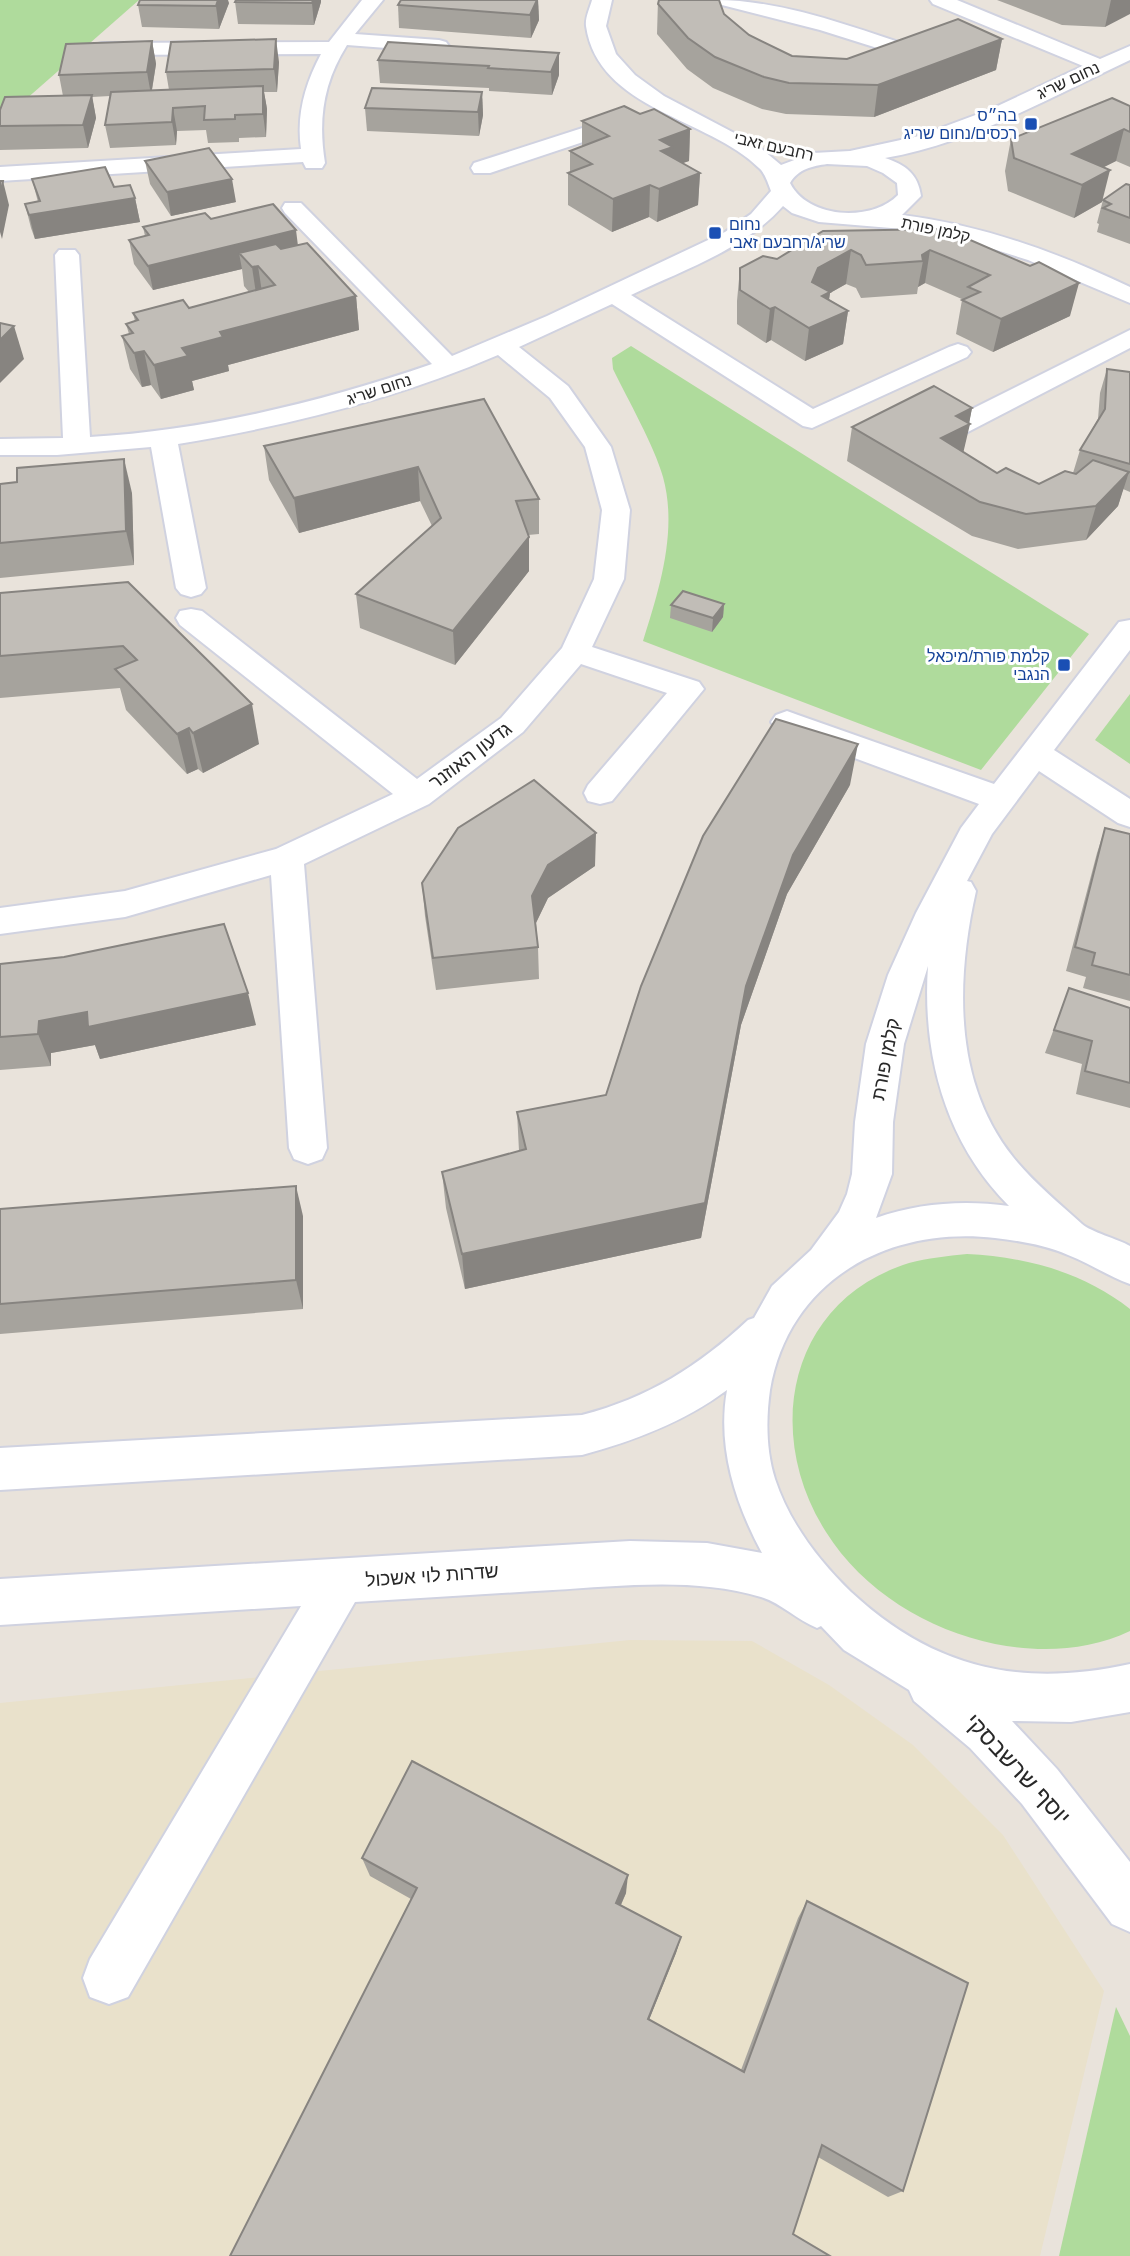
<svg xmlns="http://www.w3.org/2000/svg" width="1130" height="2256" viewBox="0 0 1130 2256" font-family="Helvetica,'Noto Sans Hebrew',sans-serif">
<style>
.education{fill:#e9e1cb}
.green{fill:#afdb9c}
.lines{fill:none;stroke-linecap:round;stroke-linejoin:round}
.minor-casing{stroke:#d0d2e0;stroke-width:4}
.minor{fill:#fff;fill-rule:evenodd}
.wall{fill:#a6a39d}
.shaded-wall{fill:#878480}
.building{fill:#c1bdb7;stroke:#878480;stroke-width:2}
.transit-dot{fill:#1a4fb4;stroke:#fff;stroke-width:2.5}
.labels{text-anchor:middle;stroke-width:6;stroke-linejoin:round;paint-order:stroke}
.far-street-label{font-size:16px;fill:#282828;stroke:#fff}
.far-transit-label{font-size:16px;fill:#164399;stroke:#fff;text-anchor:end}
.street-label{font-size:19px;fill:#282828;stroke:#fff}
.near-street-label{font-size:23px;fill:#282828;stroke:#fff}
</style>
<rect width="100%" height="100%" fill="#e9e3db"/>
<polygon class="education" points="630,1640 752,1641 829,1685 913,1745 1003,1835 1104,1991 1040,2256 0,2256 0,1703"/>
<g class="green">
<polygon points="0,0 139,0 0,122"/>
<path d="M631,346L1089,634L981,770L643,641C659,590 678,531 663,477C654,445 628,400 613,369L612,358Z"/>
<polygon points="1130,694 1130,764 1095,740"/>
<path d="M967,1254C1026,1257 1083,1272 1130,1309V1631C1088,1651 1040,1653 995,1644C928,1630 863,1591 826,1532C763,1433 788,1301 909,1263C928,1258 947,1256 967,1254Z"/>
<polygon points="1116,2007 1130,2036 1130,2256 1059,2256"/>
</g>
<g class="lines">
<g class="minor-casing">
<g id="minor">
<path d="M362,0H383L355,34L439,40L446,42L449,46L446,50L439,52L347,45C323,83 318,120 325,163L322,168H306L303,162L0,181V167L301,149C296,115 305,84 321,54L102,55L95,53L92,49L95,45L102,43L329,42Z"/>
<path d="M592,0H612L606,26L616,54L635,75L664,96L757,145L781,165L813,153L850,151L919,136L989,110L1083,66L933,4L930,0H957L1100,59L1130,46V60C1051,97 972,143 885,158C906,165 918,174 921,196L902,215C982,225 1057,252 1130,287V303L1028,260L965,240L903,229L819,222L792,213L783,206C744,250 683,270 631,295L813,409L949,347L958,344L967,347L971,352L967,357L812,428L803,426L612,304L519,347L568,386L611,447L630,510L624,579L592,647L699,682L704,689L612,801L600,804L588,801L584,793L588,785L667,693L581,664L523,732L429,804L304,864L327,1148L322,1159L308,1164L294,1159L289,1148L271,875L125,917L0,934V908L125,891L276,849L393,794L180,625L176,618L180,611L191,609L202,611L417,779L501,718L562,648L594,579L602,510L585,447L550,398L498,355C396,399 287,426 178,444L206,588L201,594L191,597L181,594L176,588L151,447L57,455H0V439L63,438L55,255L59,250H75L79,255L90,437C207,430 321,402 432,364L285,213L282,208L285,203H301L452,356L547,316L725,232L751,214L771,191C768,183 765,173 759,168C709,118 598,110 586,26C585,17 590,8 592,0ZM827,164L867,166L883,173L897,183L898,195C872,222 808,219 790,183C798,169 813,166 827,164Z"/>
<path d="M715,0C786,0 856,29 923,50L926,54L923,58H909L820,30L718,4Z"/>
<polygon points="629,113 637,114 640,119 637,124 490,173 474,173 471,168 474,163"/>
<polygon points="1130,330 1130,348 964,434 955,436 946,434 942,428 946,422"/>
<path d="M1130,620V650L1054,750L1130,799V827L1118,823L1039,771L992,834L967,881L971,882L976,891C956,980 953,1082 1013,1157C1033,1182 1059,1203 1082,1224C1091,1232 1118,1239 1130,1246V1284C1108,1276 1089,1263 1068,1255C1045,1245 1020,1241 995,1238C889,1226 789,1279 770,1390C766,1418 766,1451 775,1479C789,1522 819,1561 851,1592C934,1669 1021,1688 1130,1664V1712L1071,1722L1012,1721L1057,1769L1130,1862V1932L1112,1924L1022,1804L970,1748L914,1701L909,1690L844,1650L821,1626L817,1628C797,1620 781,1603 761,1597C694,1577 621,1586 553,1590C487,1594 421,1598 355,1602L128,1997L109,2004L90,1997L83,1978L90,1959L301,1606L0,1625V1579L630,1541L707,1543L762,1553C735,1503 717,1446 727,1390C684,1422 634,1441 582,1455L0,1490V1448L582,1415C648,1398 699,1366 748,1320L754,1318L772,1286L811,1250L839,1212L847,1194L852,1174L855,1122L866,1044L888,975L916,913L961,828L979,804L776,729L771,722L776,715L787,711L798,715L994,784L1119,622ZM928,966C922,1054 945,1142 1009,1206C964,1200 919,1203 876,1218L892,1174L893,1122L904,1044Z"/>
</g>
</g>
<use href="#minor" class="minor"/>
</g>
<g class="wall">
<polygon points="538,0 539,20 531,38 399,28 398,5"/>
<polygon points="658,0 719,0 724,14 749,35 792,56 847,59 1002,39 996,70 874,117 786,114 762,109 713,88 687,69 657,34"/>
<polygon points="997,0 1130,0 1105,27 1062,25"/>
<polygon points="235,2 321,2 314,25 238,24"/>
<polygon points="229,3 219,29 142,27 138,5"/>
<polygon points="152,41 156,64 152,90 169,90 166,72 279,62 277,92 264,92 267,109 266,137 239,138 239,142 208,143 206,130 177,131 176,145 110,148 105,125 110,96 92,97 96,118 88,148 0,150 0,110 63,96 59,75"/>
<polygon points="559,53 559,75 552,95 489,91 489,88 380,83 378,60"/>
<polygon points="482,92 483,115 479,136 367,131 365,108"/>
<polygon points="1130,106 1130,167 1116,161 1104,167 1102,202 1074,218 1008,191 1005,171 1011,139"/>
<polygon points="640,114 690,129 689,161 682,163 700,173 698,205 657,222 649,217 612,232 568,205 568,173 570,172 570,151 582,147 582,121"/>
<polygon points="145,161 236,202 171,216 150,184"/>
<polygon points="32,179 114,187 135,198 140,222 35,239 31,228 25,204 38,202"/>
<polygon points="1130,185 1130,244 1097,232 1099,224 1097,223 1103,200"/>
<polygon points="211,219 298,245 356,296 359,330 228,365 229,371 192,381 194,390 161,399 151,385 142,387 130,369 122,336 129,334 126,324 135,321 133,313 189,308 249,292 244,286 242,269 153,290 134,264 129,240 145,236 143,227"/>
<polygon points="945,229 1070,316 993,352 956,334 962,300 964,300 925,283 918,287 917,294 861,298 856,288 846,284 830,293 829,299 848,311 843,344 805,361 771,340 766,343 737,324 737,301 740,268 777,259"/>
<polygon points="1107,369 1130,372 1130,492 1123,489 1118,506 1086,540 1018,549 972,536 847,461 852,427 972,408 963,452 997,473 1039,484 1073,473 1080,450 1098,419 1100,393"/>
<polygon points="484,399 539,499 539,534 528,535 529,571 455,665 360,628 356,594 432,526 420,501 299,533 269,480 264,446"/>
<polygon points="0,484 132,493 134,565 0,578"/>
<polygon points="128,582 259,744 203,773 198,769 187,774 126,710 120,688 0,698 0,593"/>
<polygon points="724,604 723,617 712,632 670,618 671,605"/>
<polygon points="850,785 787,894 741,1025 701,1238 465,1289 446,1208 442,1172 519,1151 517,1112 606,1095"/>
<polygon points="1105,828 1129,834 1130,833 1130,1001 1083,988 1086,977 1066,971 1097,853"/>
<polygon points="595,866 548,898 536,923 538,947 539,979 436,990 425,916 422,883"/>
<polygon points="0,964 256,1025 100,1059 95,1045 51,1053 51,1066 0,1070"/>
<polygon points="1069,988 1130,1008 1130,1108 1076,1094 1082,1064 1045,1053"/>
<polygon points="0,1209 303,1216 303,1309 0,1334"/>
<polygon points="362,1858 626,1893 621,1905 681,1937 676,1953 649,2020 741,2070 798,1918 807,1901 903,2191 888,2197 818,2157 793,2234 231,2256 411,1899 370,1876"/>
</g>
<g class="shaded-wall">
<polygon points="218,0 228,0 229,3 219,29 216,6"/>
<polygon points="313,0 321,0 321,2 314,25 312,3"/>
<polygon points="537,0 538,0 539,20 531,38 530,15"/>
<polygon points="1111,0 1130,0 1130,14 1105,27"/>
<polygon points="276,39 279,62 277,92 274,69"/>
<polygon points="1002,39 996,70 874,117 878,85"/>
<polygon points="152,41 156,64 151,95 147,72"/>
<polygon points="559,53 559,75 552,95 551,72"/>
<polygon points="263,86 267,109 266,137 263,114"/>
<polygon points="482,92 483,115 479,136 478,112"/>
<polygon points="92,95 96,118 88,148 83,125"/>
<polygon points="173,108 177,131 176,145 172,122"/>
<polygon points="690,129 689,161 672,167 660,183 660,140"/>
<polygon points="1124,129 1116,161 1074,182 1072,154"/>
<polygon points="1110,170 1102,202 1074,218 1082,185"/>
<polygon points="700,173 698,205 657,222 659,189"/>
<polygon points="232,179 236,202 171,216 167,192"/>
<polygon points="3,181 9,205 2,239 0,232 0,195"/>
<polygon points="650,185 649,217 612,232 613,199"/>
<polygon points="135,198 140,222 35,239 29,215"/>
<polygon points="296,230 299,254 239,253 242,269 153,290 148,266"/>
<polygon points="851,250 846,284 830,293 826,320 848,311 843,344 805,361 809,328 812,282 818,268"/>
<polygon points="930,250 925,283 918,287 923,261 922,255"/>
<polygon points="258,266 263,299 257,300 252,267"/>
<polygon points="1079,283 1070,316 993,352 1001,319"/>
<polygon points="356,296 359,330 228,365 229,371 192,381 194,390 161,399 154,365 182,348 220,332"/>
<polygon points="775,307 771,340 766,343 770,309"/>
<polygon points="14,326 24,359 0,383 0,340"/>
<polygon points="144,351 151,385 142,387 134,353"/>
<polygon points="972,408 969,424 970,424 962,458 941,438 956,416"/>
<polygon points="124,459 132,493 134,565 126,531"/>
<polygon points="418,467 420,501 299,533 294,498"/>
<polygon points="1129,472 1118,506 1086,540 1096,506"/>
<polygon points="529,537 529,571 455,665 453,631"/>
<polygon points="724,604 723,617 712,632 713,618"/>
<polygon points="252,704 259,744 203,773 193,733"/>
<polygon points="189,728 198,769 187,774 177,734"/>
<polygon points="858,744 850,785 787,894 741,1025 701,1238 465,1289 462,1254 746,986 793,855"/>
<polygon points="596,833 595,866 548,898 533,929 532,896 548,865"/>
<polygon points="248,993 256,1025 100,1059 95,1045 51,1053 51,1066 38,1034 39,1021 87,1012"/>
<polygon points="296,1186 303,1216 303,1309 296,1280"/>
<polygon points="628,1875 626,1893 614,1920 616,1903"/>
<polygon points="681,1937 676,1953 644,2032 648,2019"/>
</g>
<g class="building">
<polygon points="140,0 218,0 216,6 138,5"/>
<polygon points="236,0 313,0 312,3 235,2"/>
<polygon points="401,0 537,0 530,15 398,5"/>
<polygon points="659,0 719,0 724,14 749,35 792,56 847,59 958,19 1002,39 878,85 789,83 764,77 715,57 688,38 658,4"/>
<polygon points="276,39 274,69 166,72 171,42"/>
<polygon points="152,41 147,72 59,75 66,44"/>
<polygon points="388,42 559,53 551,72 488,68 489,66 378,60"/>
<polygon points="263,86 263,114 235,115 235,119 204,120 205,106 173,108 172,122 105,125 111,92"/>
<polygon points="372,88 482,92 478,112 365,108"/>
<polygon points="92,95 83,125 0,126 0,110 5,97"/>
<polygon points="1112,98 1130,106 1130,132 1124,129 1072,154 1110,170 1082,185 1014,158 1011,139"/>
<polygon points="624,106 640,114 654,109 690,129 660,140 673,147 661,151 700,173 659,189 650,185 613,199 568,173 592,164 570,151 609,136 582,121"/>
<polygon points="209,148 232,179 167,192 145,161"/>
<polygon points="105,167 114,187 130,185 135,198 29,215 25,204 40,201 32,179"/>
<polygon points="0,181 3,181 0,195"/>
<polygon points="1126,184 1130,185 1130,218 1103,208 1111,204 1103,200"/>
<polygon points="273,204 296,230 148,266 129,240 149,235 143,227 205,213 211,219"/>
<polygon points="945,229 1030,266 1039,262 1079,283 1001,319 962,300 980,292 968,287 990,275 930,250 922,255 923,261 866,265 861,255 851,250 818,268 812,282 830,292 822,296 848,311 809,328 775,307 770,309 740,290 740,268 763,256 777,259 823,231"/>
<polygon points="307,243 356,296 220,332 223,337 182,348 188,356 154,365 144,351 134,353 122,336 133,333 126,324 138,320 133,313 183,300 189,308 275,285 258,266 252,267 239,253 276,244 281,249"/>
<polygon points="0,323 14,326 0,340"/>
<polygon points="1107,369 1130,372 1130,464 1080,450 1105,409"/>
<polygon points="934,386 972,408 956,416 970,424 941,438 997,473 1006,468 1039,484 1065,471 1076,474 1093,460 1129,472 1096,506 1026,514 980,502 852,427"/>
<polygon points="484,399 539,499 516,501 529,537 453,631 356,594 441,518 418,467 294,498 264,446"/>
<polygon points="124,459 126,531 0,543 0,484 17,482 17,468"/>
<polygon points="128,582 252,704 193,733 189,728 177,734 115,669 137,660 123,646 0,656 0,593"/>
<polygon points="683,591 724,604 713,618 671,605"/>
<polygon points="776,719 858,744 793,855 746,986 705,1203 462,1254 442,1172 526,1149 517,1112 606,1095 641,986 703,836"/>
<polygon points="534,780 596,833 548,865 532,896 538,947 433,958 422,883 458,828"/>
<polygon points="1105,828 1130,834 1130,975 1092,965 1095,953 1075,947"/>
<polygon points="224,924 248,993 88,1027 87,1012 39,1021 38,1034 0,1037 0,964 64,957"/>
<polygon points="1069,988 1130,1008 1130,1083 1085,1071 1092,1041 1054,1030"/>
<polygon points="296,1186 296,1280 0,1304 0,1209"/>
<polygon points="412,1761 628,1875 616,1903 681,1937 648,2019 744,2072 807,1901 968,1983 903,2191 822,2145 793,2234 830,2256 230,2256 417,1888 362,1858"/>
</g>
<g class="transit-dot">
<rect x="1024" y="117" width="14" height="14" rx="3.5"/>
<rect x="708" y="226" width="14" height="14" rx="3.5"/>
<rect x="1057" y="658" width="14" height="14" rx="3.5"/>
</g>
<g class="labels">
<g class="far-street-label">
<text transform="translate(1068 80) rotate(-25)" y="6">נחום שריג</text>
<text transform="translate(774 146) rotate(13)" y="6">רחבעם זאבי</text>
<text transform="translate(936 229) rotate(12)" y="6">קלמן פורת</text>
<text transform="translate(379 389) rotate(-18)" y="6">נחום שריג</text>
</g>
<g class="far-transit-label">
<text x="1017" y="121">בה״ס<tspan x="1017" dy="18">רכסים/נחום שריג</tspan></text>
<text x="729" y="230" text-anchor="start">נחום<tspan x="729" dy="18">שריג/רחבעם זאבי</tspan></text>
<text x="1050" y="662">קלמת פורת/מיכאל<tspan x="1050" dy="18">הנגבי</tspan></text>
</g>
<g class="street-label">
<text transform="translate(470 755) rotate(-37)" y="7">גדעון האוזנר</text>
<text transform="translate(885 1059) rotate(-79)" y="7">קלמן פורת</text>
<text transform="translate(432 1575) rotate(-4)" y="7">שדרות לוי אשכול</text>
</g>
<g class="near-street-label">
<text transform="translate(1018 1769) rotate(47)" y="8">יוסף שרשבסקי</text>
</g>
</g>
</svg>
